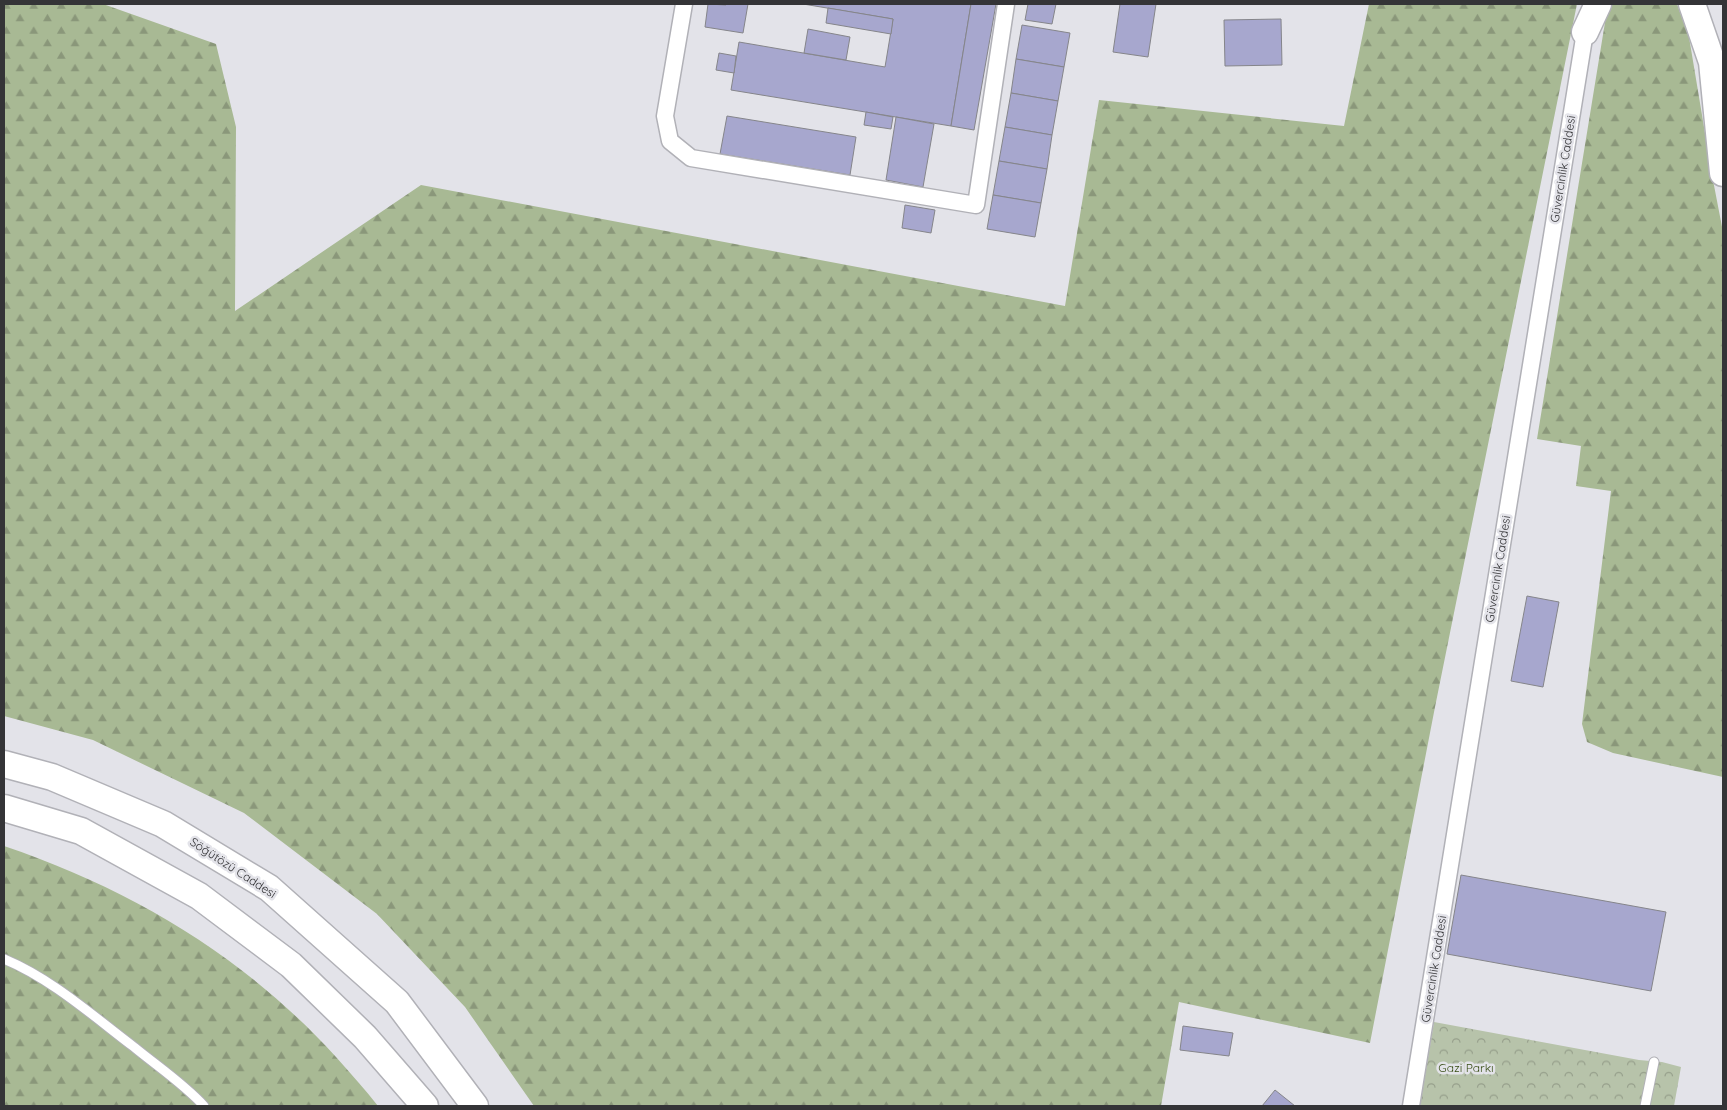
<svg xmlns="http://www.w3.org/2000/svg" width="1727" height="1110" viewBox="0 0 1727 1110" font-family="Quicksand,sans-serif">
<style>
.forest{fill:url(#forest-firs)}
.park{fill:url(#park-crowns)}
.building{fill:#a7a7ce;stroke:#85858a}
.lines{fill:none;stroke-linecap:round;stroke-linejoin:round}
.service-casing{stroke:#b1b1b7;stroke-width:11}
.minor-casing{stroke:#b1b1b7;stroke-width:19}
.primary-casing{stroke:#b1b1b7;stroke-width:29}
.service{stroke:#fff;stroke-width:9}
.minor{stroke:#fff;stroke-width:16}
.primary{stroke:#fff;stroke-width:26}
.labels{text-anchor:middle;stroke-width:5;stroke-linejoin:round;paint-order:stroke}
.street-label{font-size:12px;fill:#343437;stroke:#e3e3e9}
.park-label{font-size:12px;fill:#374d14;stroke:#e3e3e9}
</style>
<defs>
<pattern id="forest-firs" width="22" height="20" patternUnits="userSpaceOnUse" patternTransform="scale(1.25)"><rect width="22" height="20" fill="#a8b994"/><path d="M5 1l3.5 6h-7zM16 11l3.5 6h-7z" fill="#8a977a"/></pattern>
<pattern id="park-crowns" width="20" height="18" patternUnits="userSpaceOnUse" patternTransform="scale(1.25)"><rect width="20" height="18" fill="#b7c3aa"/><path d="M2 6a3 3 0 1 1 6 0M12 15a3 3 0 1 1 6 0" fill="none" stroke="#969f8b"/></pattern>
</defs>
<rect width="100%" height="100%" fill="#e3e3e9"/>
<g class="forest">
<polygon points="4,4 103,4 216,44 236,127 235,311 421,185 1065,306 1099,100 1344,126 1369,4 1577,4 1435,707 1370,1043 1179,1002 1161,1106 534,1106 465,1007 377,914 244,813 93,740 4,716"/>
<polygon points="1608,4 1677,4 1689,37 1712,175 1723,232 1723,777 1613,753 1587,742 1582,724 1611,491 1576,486 1581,446 1537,439"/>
<path d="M4,846C133,890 244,956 336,1057C350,1073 365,1089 378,1106H4Z"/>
</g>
<polygon class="park" points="1434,1022 1639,1060 1662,1062 1681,1067 1674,1106 1420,1106"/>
<g class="building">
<polygon points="708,4 726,5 726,4 748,4 743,33 705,27"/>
<polygon points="803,4 971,4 951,126 731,90 739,42 885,67 893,19"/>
<polygon points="971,4 996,4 974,130 951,126"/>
<polygon points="1028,4 1056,4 1052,24 1025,20"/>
<polygon points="1120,4 1156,4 1148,57 1113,52"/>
<polygon points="828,8 893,19 891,34 826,23"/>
<polygon points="1281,19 1282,65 1225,66 1224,20"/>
<polygon points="1022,25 1070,33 1064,67 1016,59"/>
<polygon points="808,29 850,37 846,60 804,53"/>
<polygon points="719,53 736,56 734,73 716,70"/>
<polygon points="1016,59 1064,67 1058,101 1011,93"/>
<polygon points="1011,93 1058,101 1052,135 1005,127"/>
<polygon points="866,112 893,117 891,129 864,125"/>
<polygon points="727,116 856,137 850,175 720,154"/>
<polygon points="896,117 934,124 923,187 886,180"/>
<polygon points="1005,127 1052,135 1047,169 999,161"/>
<polygon points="999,161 1047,169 1041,203 993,195"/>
<polygon points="993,195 1041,203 1035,237 987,229"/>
<polygon points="905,205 935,210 931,233 902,228"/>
<polygon points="1527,596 1559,602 1543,687 1511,681"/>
<polygon points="1461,875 1666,912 1651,991 1447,954"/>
<polygon points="1183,1026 1233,1033 1229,1056 1180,1050"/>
<polygon points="1275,1090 1295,1106 1262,1106"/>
</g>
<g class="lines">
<g class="service-casing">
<g id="service">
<path d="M4,959C52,979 93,1016 134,1047C157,1066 184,1084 204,1106"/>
<polyline points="1645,1106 1654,1062"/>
</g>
</g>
<g class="minor-casing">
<g id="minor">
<polyline points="684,4 665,116 670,141 691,158 976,205 1006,4"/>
<polyline points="1411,1106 1585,32"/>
</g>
</g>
<g class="primary-casing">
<g id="primary">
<polyline points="1692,4 1712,62 1723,173"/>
<polyline points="1585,32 1598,4"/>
<polyline points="4,764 52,777 163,824 269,888 397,1002 475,1106"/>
<polyline points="4,808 81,831 199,896 291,965 365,1037 425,1106"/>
</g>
</g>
<use href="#service" class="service"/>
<use href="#minor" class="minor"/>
<use href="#primary" class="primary"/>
</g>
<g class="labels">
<g class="street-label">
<text transform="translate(1563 169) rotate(-81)" y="4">Güvercinlik Caddesi</text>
<text transform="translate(1498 569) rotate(-81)" y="4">Güvercinlik Caddesi</text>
<text transform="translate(233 868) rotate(33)" y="4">Söğütözü Caddesi</text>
<text transform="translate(1434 969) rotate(-81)" y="4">Güvercinlik Caddesi</text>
</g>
<g class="park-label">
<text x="1466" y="1072">Gazi Parkı</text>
</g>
</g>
<rect width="1727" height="1110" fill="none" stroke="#343437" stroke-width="10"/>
</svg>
